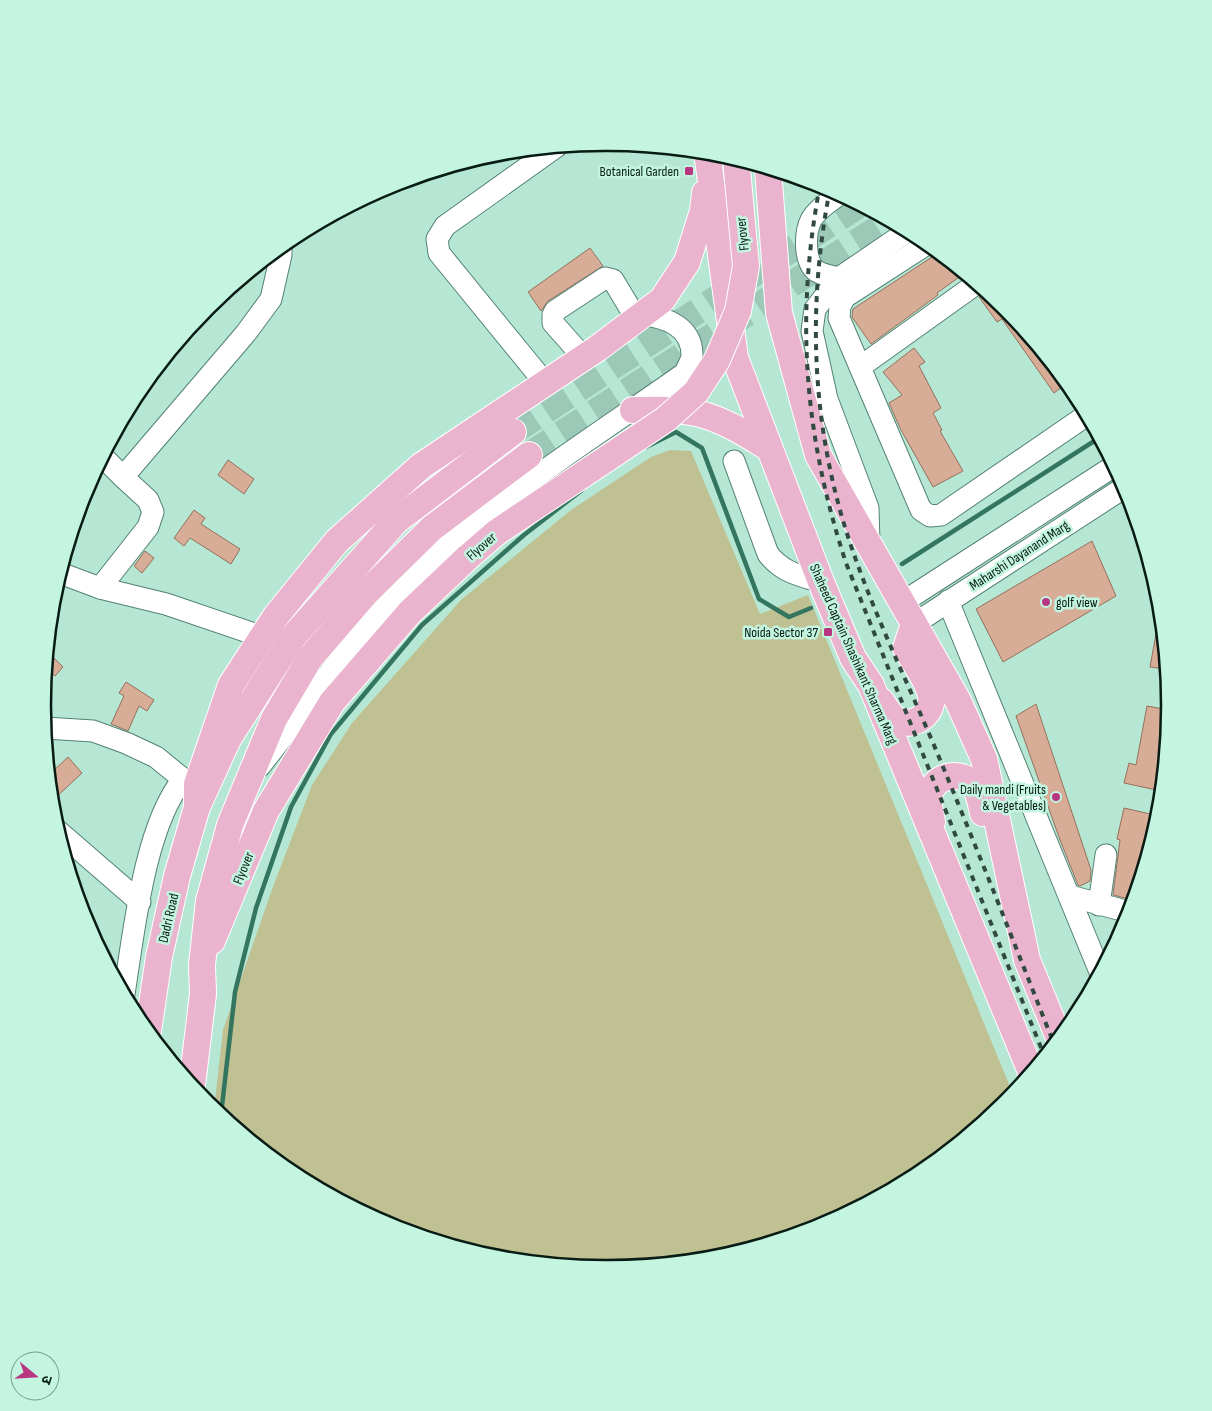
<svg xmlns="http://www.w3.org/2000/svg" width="1212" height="1411" viewBox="0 0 1212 1411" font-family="'Sofia Sans Condensed','Noto Sans Devanagari',sans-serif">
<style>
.green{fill:#c0c192}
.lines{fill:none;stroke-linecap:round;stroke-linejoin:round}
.stream{stroke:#347560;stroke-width:4.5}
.building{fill:#d7ad97;stroke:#96705b}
.major-tunnel{stroke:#9cc8b7;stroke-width:26;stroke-dasharray:26 13;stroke-linecap:butt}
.minor-casing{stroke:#538271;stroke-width:23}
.major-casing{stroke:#fff;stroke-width:28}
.minor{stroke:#fff;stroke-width:21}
.major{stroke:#eab3ce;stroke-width:26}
.rail{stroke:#304a40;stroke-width:4;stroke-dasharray:6 6;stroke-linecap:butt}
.major-bridge-casing{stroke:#fff;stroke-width:28;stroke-linecap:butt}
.major-bridge{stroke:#eab3ce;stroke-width:26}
.poi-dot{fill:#b83681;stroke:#c3f5e1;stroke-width:2}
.labels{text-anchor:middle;stroke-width:5;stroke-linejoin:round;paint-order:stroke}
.poi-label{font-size:14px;fill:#081b14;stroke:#c3f5e1;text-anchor:end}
.street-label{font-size:14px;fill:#081b14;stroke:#c3f5e1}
.rim{fill:none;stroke:#081b14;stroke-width:2.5}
</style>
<rect width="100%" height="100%" fill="#b6e7d4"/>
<polygon class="green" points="670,450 691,451 760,614 808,595 1013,1094 1004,1104 919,1174 821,1226 716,1258 606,1269 496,1258 390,1226 293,1174 214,1109 223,1030 274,884 312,785 352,723 461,600 571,510 651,457"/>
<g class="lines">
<g class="stream">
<polyline points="646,447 676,432 702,448 759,599 789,617 811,608"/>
<polyline points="902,564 1099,438"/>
<polyline points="221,1115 235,992 256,908 291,807 331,734 422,625 524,535 582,490"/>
</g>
</g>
<g class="building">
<polygon points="590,248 603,266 548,301 541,311 528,292"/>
<polygon points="938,253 957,268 962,275 937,293 938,295 871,344 852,317 853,309"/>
<polygon points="986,292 1005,307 1067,383 1054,393 1002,319 997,322 979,297"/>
<polygon points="914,348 925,362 919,366 941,408 933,413 942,430 940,431 963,471 933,487 901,430 889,403 902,395 883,372"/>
<polygon points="228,460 254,479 244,494 218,475"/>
<polygon points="194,510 205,518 201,524 240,549 231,564 190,538 184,546 174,538"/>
<polygon points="1092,541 1116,596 1003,662 976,609"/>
<polygon points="145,551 154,558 142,573 134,566"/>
<polygon points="1158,623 1161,623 1166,669 1150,667"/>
<polygon points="48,652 63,667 55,676 46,668"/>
<polygon points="126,682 154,700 147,711 139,706 128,731 111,724 124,696 119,693"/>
<polygon points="1036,704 1091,870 1090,881 1080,886 1078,885 1060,840 1016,716"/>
<polygon points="1147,706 1169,710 1161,791 1124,783 1129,763 1136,765"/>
<polygon points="68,757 82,773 52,801 49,775"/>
<polygon points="1124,808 1159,816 1133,900 1113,895 1120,840 1117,839"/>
</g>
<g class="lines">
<g class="major-tunnel">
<polyline points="513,432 859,205"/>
<polyline points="529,455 889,221"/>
</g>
<g class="minor-casing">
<g id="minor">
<polyline points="927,244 845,297 840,306 839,318 921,510 930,516 941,515 1087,415"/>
<path d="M839,278C831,276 820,275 814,269C804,258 805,232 811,220C817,209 829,202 840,194"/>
<polyline points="584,358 553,323 553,315 555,311 605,278 613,280 637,320"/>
<polyline points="860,367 976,284"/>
<polyline points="545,383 439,253 437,239 445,226 556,147"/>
<polyline points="103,457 123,477 246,333 271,299 281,255 281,246"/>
<path d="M734,461L768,554C783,573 799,575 821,582"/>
<polyline points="869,543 868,508 827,399 812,331 815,309 839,278 908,231"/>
<polyline points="60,573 100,588 166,604 263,637"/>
<polyline points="100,588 148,527 153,512 148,500 123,477"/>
<polyline points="948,601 1100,972"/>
<polyline points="903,602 1114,466"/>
<polyline points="914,624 1125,487"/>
<polyline points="45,728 93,731 126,743 156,757 183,779 197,784"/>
<path d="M260,766C309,705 350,637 407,582C490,502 590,440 685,373C687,368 692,360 692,355C692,327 666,317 643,315"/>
<polyline points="58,831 140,902"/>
<polyline points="1070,896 1129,912"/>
<polyline points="1099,905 1106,855"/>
<path d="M124,994C134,932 144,828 183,779"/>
</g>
</g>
<g class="major-casing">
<g id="major">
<polyline points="707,152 735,358 821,582 853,658 871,685 1031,1072"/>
<polyline points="768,169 779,313 818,455 958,701 984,759 1027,960 1059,1038"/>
<path d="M633,410C657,410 683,408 707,416C729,423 749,436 769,448"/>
<path d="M881,701C886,708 890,717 898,721C915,728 934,713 931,696C928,680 914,662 906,648L914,624"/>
<polyline points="197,807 197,784 231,685 276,616 337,541 421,466 598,348 662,300 687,262 703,211 705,193"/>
<path d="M932,822C931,813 927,804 929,795C935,774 963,769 975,787C980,795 981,805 983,813"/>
<polyline points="212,941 266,811 332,702 410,612 468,557"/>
<polyline points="148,1031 159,957 177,876 197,807 228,739 293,637 396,521 513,432"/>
<polyline points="192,1085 203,994 202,965 209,901 230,825 274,719 310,658 366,593 432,528 529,455"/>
</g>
</g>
<use href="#minor" class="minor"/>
<use href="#major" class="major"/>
<g class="rail">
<path d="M820,185C795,317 804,435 846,563L1044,1055"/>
<path d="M830,189C808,301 811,414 844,524C869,606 909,684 941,762C980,856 1017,950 1054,1044"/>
</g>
<g class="major-bridge-casing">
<polyline id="major-bridge" points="468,557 497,532 666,419 696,392 717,360 738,311 746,266 736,159"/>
</g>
<use href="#major-bridge" class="major-bridge"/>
</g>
<g class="poi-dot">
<rect x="684" y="166" width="10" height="10" rx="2.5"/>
<circle cx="1046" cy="602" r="5"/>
<rect x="823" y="627" width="10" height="10" rx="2.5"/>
<circle cx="1056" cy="797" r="5"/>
</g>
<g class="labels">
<g class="poi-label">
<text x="679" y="176">Botanical Garden</text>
<text x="1056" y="607" text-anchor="start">golf view</text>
<text x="818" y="637">Noida Sector 37</text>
<text x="1046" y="794">Daily mandi (Fruits<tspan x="1046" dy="16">&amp; Vegetables)</tspan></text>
</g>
<g class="street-label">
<text transform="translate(742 234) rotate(-96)" y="5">Flyover</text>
<text transform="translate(481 546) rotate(-41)" y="5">Flyover</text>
<text transform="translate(1019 555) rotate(-33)" y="5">Maharshi Dayanand Marg</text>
<text transform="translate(854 654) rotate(66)" y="5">Shaheed Captain Shashikant Sharma Marg</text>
<text transform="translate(243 868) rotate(-68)" y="5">Flyover</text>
<text transform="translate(168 918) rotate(-77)" y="5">Dadri Road</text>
</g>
</g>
<path d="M0 0H1212V1411H0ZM605 151H607A554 554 0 0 1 1161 705V706A554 554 0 0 1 607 1260H605A554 554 0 0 1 51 706V705A554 554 0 0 1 605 151Z" fill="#c3f5e1" fill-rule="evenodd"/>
<path class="rim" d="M605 151H607A554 554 0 0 1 1161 705V706A554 554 0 0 1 607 1260H605A554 554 0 0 1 51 706V705A554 554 0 0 1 605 151Z"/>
<g transform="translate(35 1376) rotate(108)"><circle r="24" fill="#c3f5e1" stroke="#789e8f"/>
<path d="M0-4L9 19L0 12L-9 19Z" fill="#b83681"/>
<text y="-8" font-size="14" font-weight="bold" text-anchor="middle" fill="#081b14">उ</text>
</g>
</svg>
